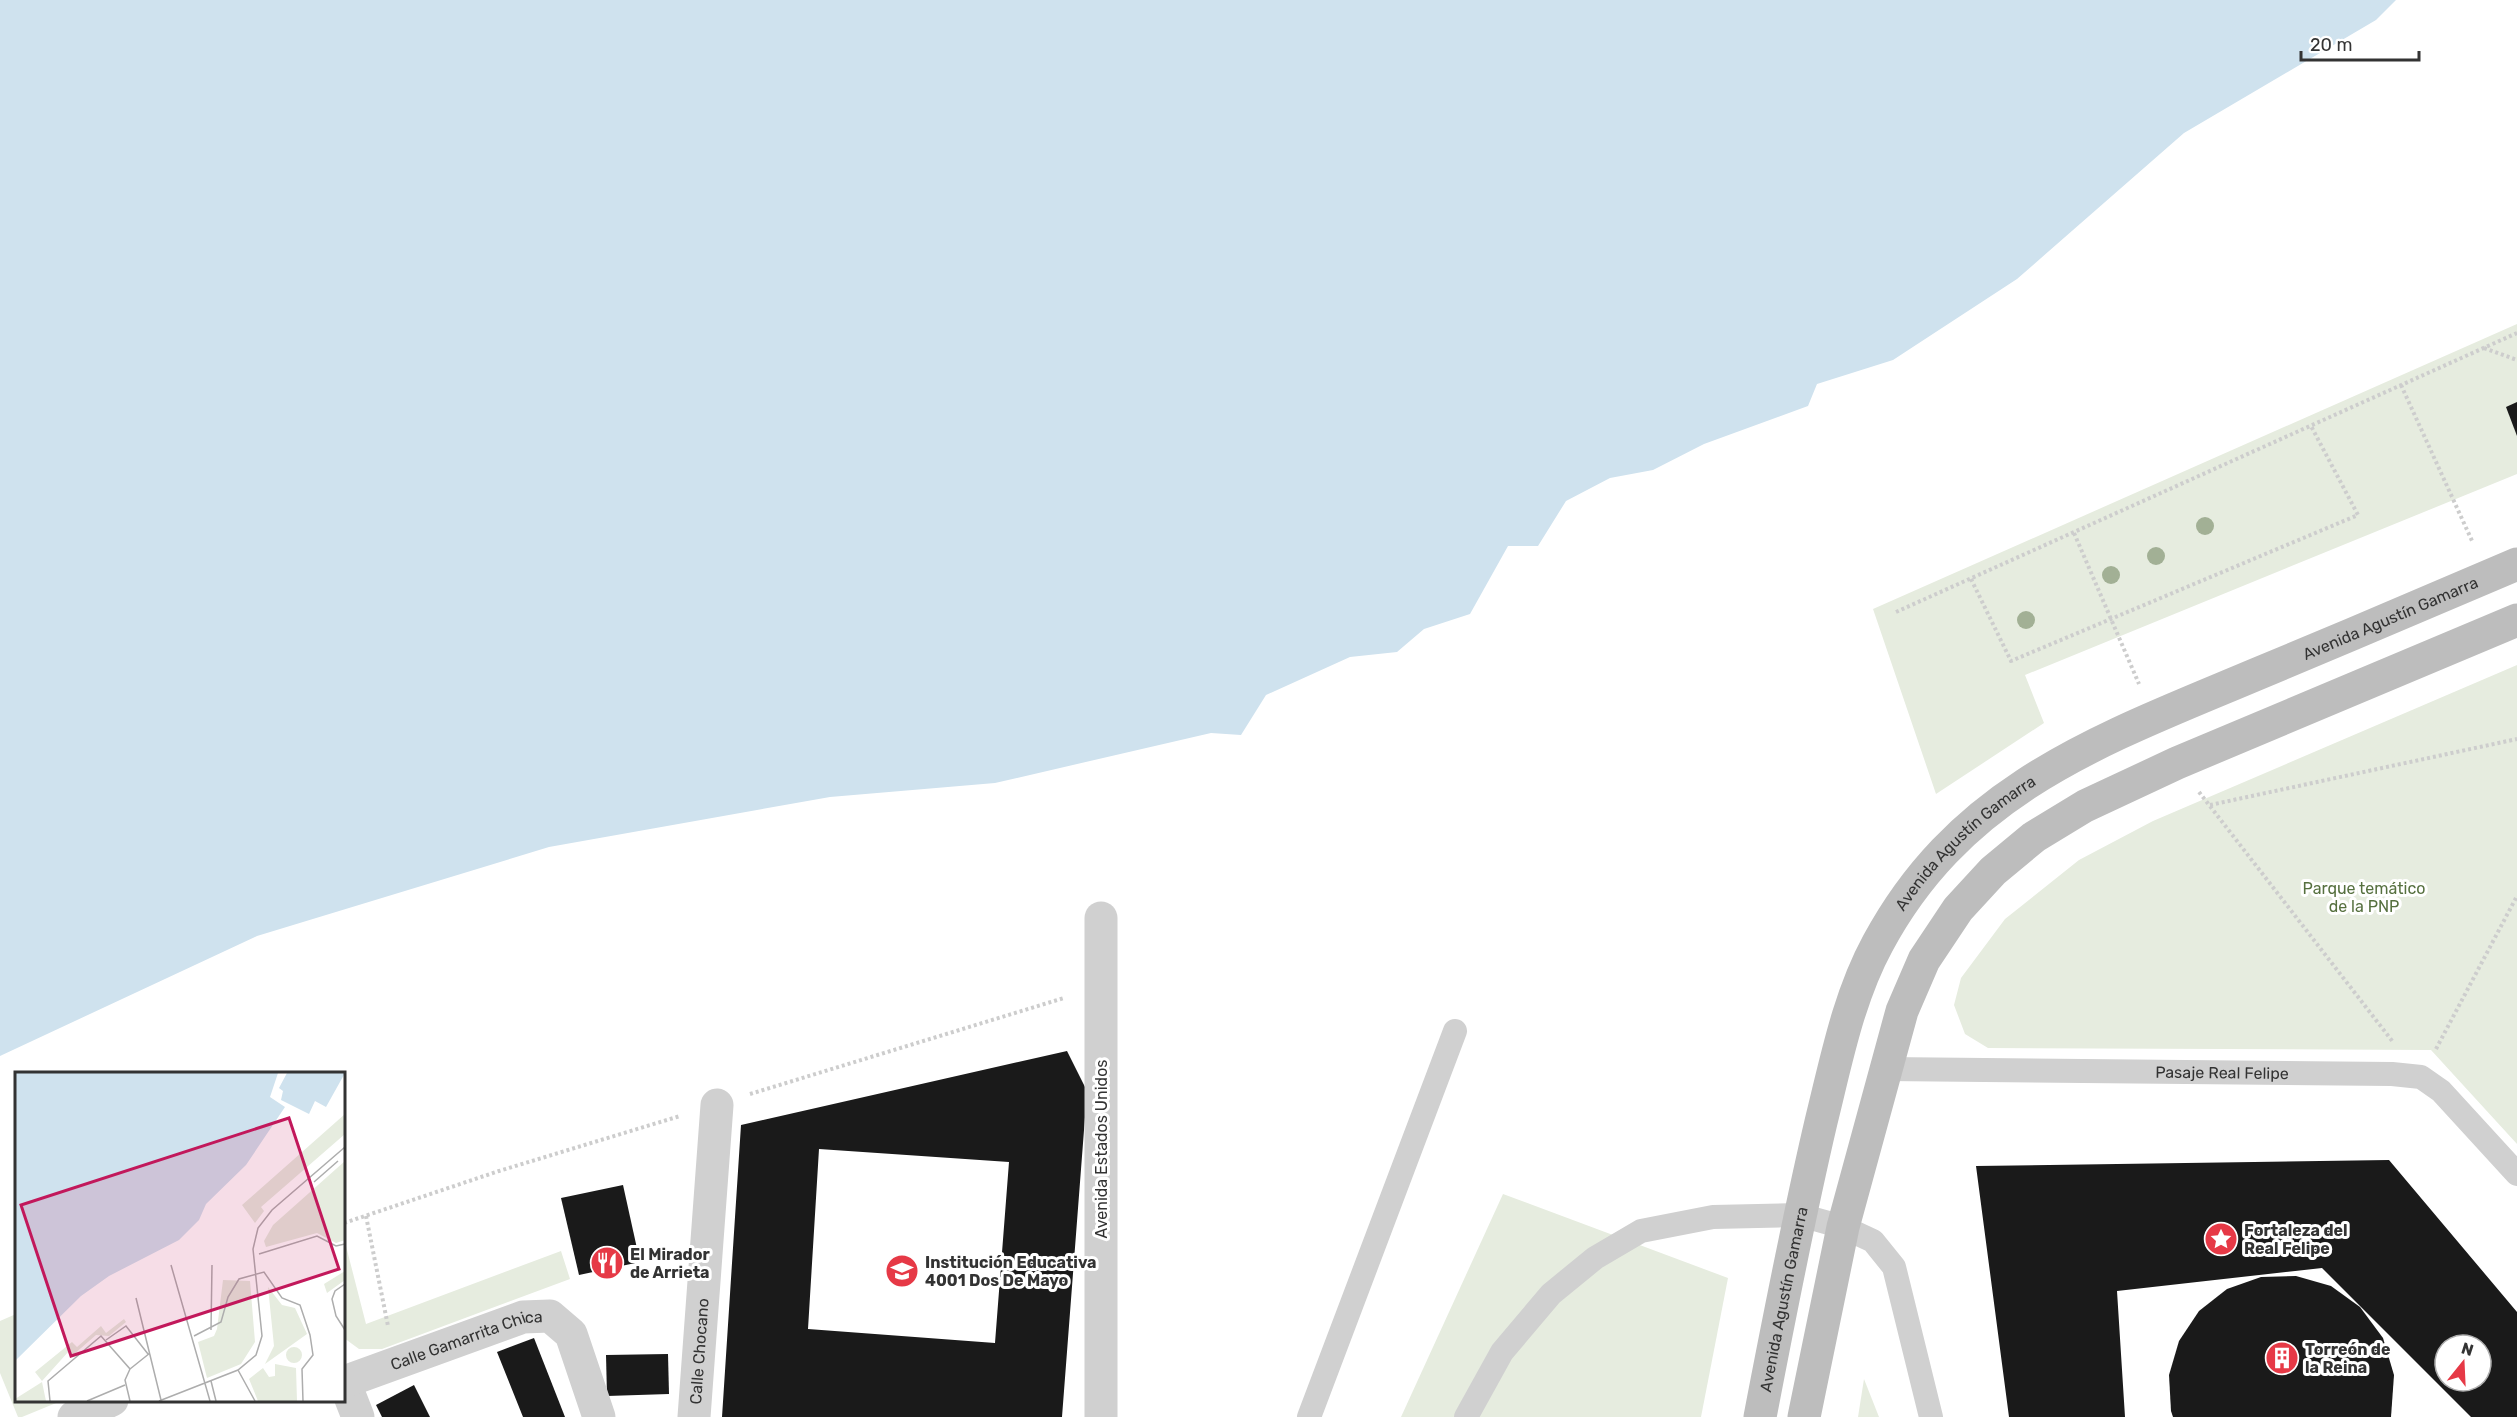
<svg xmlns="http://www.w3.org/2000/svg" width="2517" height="1417" viewBox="0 0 2517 1417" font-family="Rubik,sans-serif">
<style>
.green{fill:#e6ecdf}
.water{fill:#cfe2ee}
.building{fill:#1a1a1a;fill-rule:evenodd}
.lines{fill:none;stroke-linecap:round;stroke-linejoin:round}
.path{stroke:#cdcdcd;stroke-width:4;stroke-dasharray:3 3;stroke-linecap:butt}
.service{stroke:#d0d0d0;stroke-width:24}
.minor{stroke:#d0d0d0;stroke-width:33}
.secondary{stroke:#bdbdbd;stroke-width:33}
.tree{fill:#a2b095}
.labels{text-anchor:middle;stroke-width:6;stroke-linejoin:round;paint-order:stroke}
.street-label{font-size:16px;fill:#333;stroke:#fff}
.park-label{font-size:16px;fill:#56703f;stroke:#fff}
.poi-label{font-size:16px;font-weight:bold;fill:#333;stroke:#fff;text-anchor:start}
.inset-road{fill:none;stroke:#adadad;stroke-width:1.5}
.view{fill:#c2185b;fill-opacity:0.15;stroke:#c2185b;stroke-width:3}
.inset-edge{fill:none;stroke:#333;stroke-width:3}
</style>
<rect width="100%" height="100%" fill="#fff"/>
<g class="green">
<polygon points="2517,324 2517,474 2025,675 2044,723 1936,794 1873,609"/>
<polygon points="2517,665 2517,1144 2431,1050 1988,1048 1965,1034 1954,1005 1961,978 2005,919 2079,860 2153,821"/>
<polygon points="1503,1194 1728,1278 1701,1417 1401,1417"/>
<polygon points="346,1246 366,1324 561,1251 570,1279 382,1349 359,1349 344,1338 344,1247"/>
<polygon points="16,1314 16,1400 61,1401 22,1417 18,1417 0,1373 0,1321"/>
<polygon points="1864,1379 1879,1417 1858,1417"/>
</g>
<polygon class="water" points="0,0 2396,0 2376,20 2184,133 2017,279 1893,360 1817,384 1808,406 1704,444 1653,470 1610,478 1566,501 1538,546 1508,546 1470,614 1424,629 1397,652 1350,657 1266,695 1241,735 1211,733 995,783 830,797 549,847 257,936 0,1056"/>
<g class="building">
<polygon points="2517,402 2517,436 2506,407"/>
<path d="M1067,1051L1087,1091L1062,1417H722L741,1125ZM819,1149L1009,1162L995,1343L808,1329Z"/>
<path d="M2389,1160L2517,1312V1417H2471L2322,1268L2117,1291L2125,1417H2009L1976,1166ZM2445,1345H2481V1381H2445Z"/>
<polygon points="623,1185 640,1262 579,1275 561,1198"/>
<polygon points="2296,1276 2331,1286 2360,1307 2383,1338 2394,1375 2391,1417 2173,1417 2171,1411 2169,1375 2179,1341 2199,1311 2227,1289 2261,1277"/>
<polygon points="534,1338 565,1417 523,1417 497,1352"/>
<polygon points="668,1354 669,1394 607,1396 606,1355"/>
<polygon points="414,1385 430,1417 382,1417 376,1405"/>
</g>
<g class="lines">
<g class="path">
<polyline points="2484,348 2517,360"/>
<polyline points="2401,385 2473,543"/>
<polyline points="2074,533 2139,684"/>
<polyline points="1971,579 2011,661 2358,515 2311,426"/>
<polyline points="1896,612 2517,333"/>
<polyline points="2199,792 2393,1042"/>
<polyline points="2210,805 2517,739"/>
<polyline points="2436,1049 2517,896"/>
<polyline points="750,1094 1064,998"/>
<polyline points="366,1216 388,1326"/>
<polyline points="344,1223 499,1171 680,1116"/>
</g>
<g class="service">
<path id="s1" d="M1886,1069L2392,1074L2421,1077L2441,1091L2517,1174"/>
<polyline points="1309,1417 1455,1031"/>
<polyline points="1466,1417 1502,1352 1551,1294 1595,1258 1641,1231 1713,1217 1800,1215 1843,1227 1873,1241 1894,1267 1931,1417"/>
</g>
<g class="minor">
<polyline points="344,1381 358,1417"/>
<path id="s2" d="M344,1382L523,1317L550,1316L571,1334L599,1417"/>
<polyline points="74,1417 112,1400"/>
<path id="s3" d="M694,1417L717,1105"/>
<polyline points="1101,1417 1101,918"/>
</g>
<g class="secondary">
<path id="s4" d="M1760,1417C1779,1318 1798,1220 1821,1122C1836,1062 1848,998 1878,943C1962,787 2103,739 2257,674C2344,638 2430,601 2517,564"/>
<polyline points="1804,1417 1843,1227 1902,1011 1924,960 1958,909 1993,871 2034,837 2085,806 2177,763 2517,620"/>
</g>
</g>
<g class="tree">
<circle cx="2205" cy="526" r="9"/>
<circle cx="2156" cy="556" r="9"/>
<circle cx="2111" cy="575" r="9"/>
<circle cx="2026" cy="620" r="9"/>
</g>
<defs>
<g id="sight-disc" transform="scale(1.725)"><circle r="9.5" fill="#e63946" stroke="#fff"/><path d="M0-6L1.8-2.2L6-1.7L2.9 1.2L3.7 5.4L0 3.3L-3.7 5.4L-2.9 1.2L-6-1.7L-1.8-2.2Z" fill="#fff"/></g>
<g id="restaurant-disc" transform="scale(1.725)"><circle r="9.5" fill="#e63946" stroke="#fff"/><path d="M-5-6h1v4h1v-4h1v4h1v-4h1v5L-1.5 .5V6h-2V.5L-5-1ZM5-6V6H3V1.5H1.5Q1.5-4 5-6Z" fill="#fff"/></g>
<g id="school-disc" transform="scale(1.725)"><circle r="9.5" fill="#e63946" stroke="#fff"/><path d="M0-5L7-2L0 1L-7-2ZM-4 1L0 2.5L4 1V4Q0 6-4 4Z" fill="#fff"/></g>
<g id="building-disc" transform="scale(1.725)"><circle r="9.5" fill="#e63946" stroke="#fff"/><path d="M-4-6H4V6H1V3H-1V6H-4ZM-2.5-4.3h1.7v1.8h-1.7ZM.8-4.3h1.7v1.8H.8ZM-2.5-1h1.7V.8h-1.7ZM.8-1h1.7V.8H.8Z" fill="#fff"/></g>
</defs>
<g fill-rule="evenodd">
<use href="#sight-disc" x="2221" y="1239"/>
<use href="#restaurant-disc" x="607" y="1263"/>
<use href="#school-disc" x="902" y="1271"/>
<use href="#building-disc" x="2282" y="1358"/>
</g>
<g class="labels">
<g class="street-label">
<text dy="6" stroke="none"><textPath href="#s4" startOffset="1110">Avenida Agustín Gamarra</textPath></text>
<text dy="6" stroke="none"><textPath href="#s4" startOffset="624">Avenida Agustín Gamarra</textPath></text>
<text dy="6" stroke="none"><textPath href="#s1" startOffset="336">Pasaje Real Felipe</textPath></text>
<text transform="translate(1101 1149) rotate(-90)" y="6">Avenida Estados Unidos</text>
<text dy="6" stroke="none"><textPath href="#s4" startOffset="120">Avenida Agustín Gamarra</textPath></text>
<text dy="6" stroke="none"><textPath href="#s2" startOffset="130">Calle Gamarrita Chica</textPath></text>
<text dy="6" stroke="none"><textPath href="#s3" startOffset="66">Calle Chocano</textPath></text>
</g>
<g class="park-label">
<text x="2364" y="894">Parque temático<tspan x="2364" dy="18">de la PNP</tspan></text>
</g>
<g class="poi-label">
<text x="2244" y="1236">Fortaleza del<tspan x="2244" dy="18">Real Felipe</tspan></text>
<text x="630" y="1260">El Mirador<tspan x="630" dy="18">de Arrieta</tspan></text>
<text x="925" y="1268">Institución Educativa<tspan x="925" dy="18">4001 Dos De Mayo</tspan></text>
<text x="2305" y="1355">Torreón de<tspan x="2305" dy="18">la Reina</tspan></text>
</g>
</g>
<g transform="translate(15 1072)">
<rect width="330" height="330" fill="#fff"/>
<path d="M330,42V62L246,135L249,139L240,151L227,133ZM330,89V168L321,171L302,161L251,175L249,169L258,153ZM330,199V208L312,221L309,212ZM208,208L235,209L240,270L226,292L192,306L183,270L199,264L202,257ZM253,215L267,233L280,236L292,262L250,292L259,274ZM109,247L111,250L94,264L81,263L58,283L54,279L27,309L20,300L57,270L62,275L86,254L91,261ZM271 283a8 8 0 1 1 16 0a8 8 0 1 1-16 0ZM260,292L281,296L282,329H243L234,307L248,296L254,305L260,304ZM27,310L31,329H0V327Z" fill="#e6ecdf"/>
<path d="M0,1H263L255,25L270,35L231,93L191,132L184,148L164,168L94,204L66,224L0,289ZM272,1H330L311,35L300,29L294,42L266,28L268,19L264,16Z" fill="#cfe2ee"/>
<path class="inset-road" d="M299,110L323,89M244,182L302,164L321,174L330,172M156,193L195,329M330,212L320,219L317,227L321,244L330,258M121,226L146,328M196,258L197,193M179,264L206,250L213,225L224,207L249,200L267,226L285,233L295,263L298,283L287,297L288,329M91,268L111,254L133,282M115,297L135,281M223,298L240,329M196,309L201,329M35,329L33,309L86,264L115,297L110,308L115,329M72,329L110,313M144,329L223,298L241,283L247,264L238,177L243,156L257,138L330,75"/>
<path class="view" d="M274,46L324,197L56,284L6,133Z"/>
<rect width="330" height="330" class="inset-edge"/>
</g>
<g transform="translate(2463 1363) rotate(18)"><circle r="28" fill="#ffffff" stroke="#adadad" stroke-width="1.5"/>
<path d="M0-4.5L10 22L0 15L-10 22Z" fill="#e63946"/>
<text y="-9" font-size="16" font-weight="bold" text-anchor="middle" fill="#333333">N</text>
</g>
<path d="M2301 51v9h118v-9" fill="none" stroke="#333333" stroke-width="3"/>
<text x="2310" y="51" font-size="18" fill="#333333" stroke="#ffffff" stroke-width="4.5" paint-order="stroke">20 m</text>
</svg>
